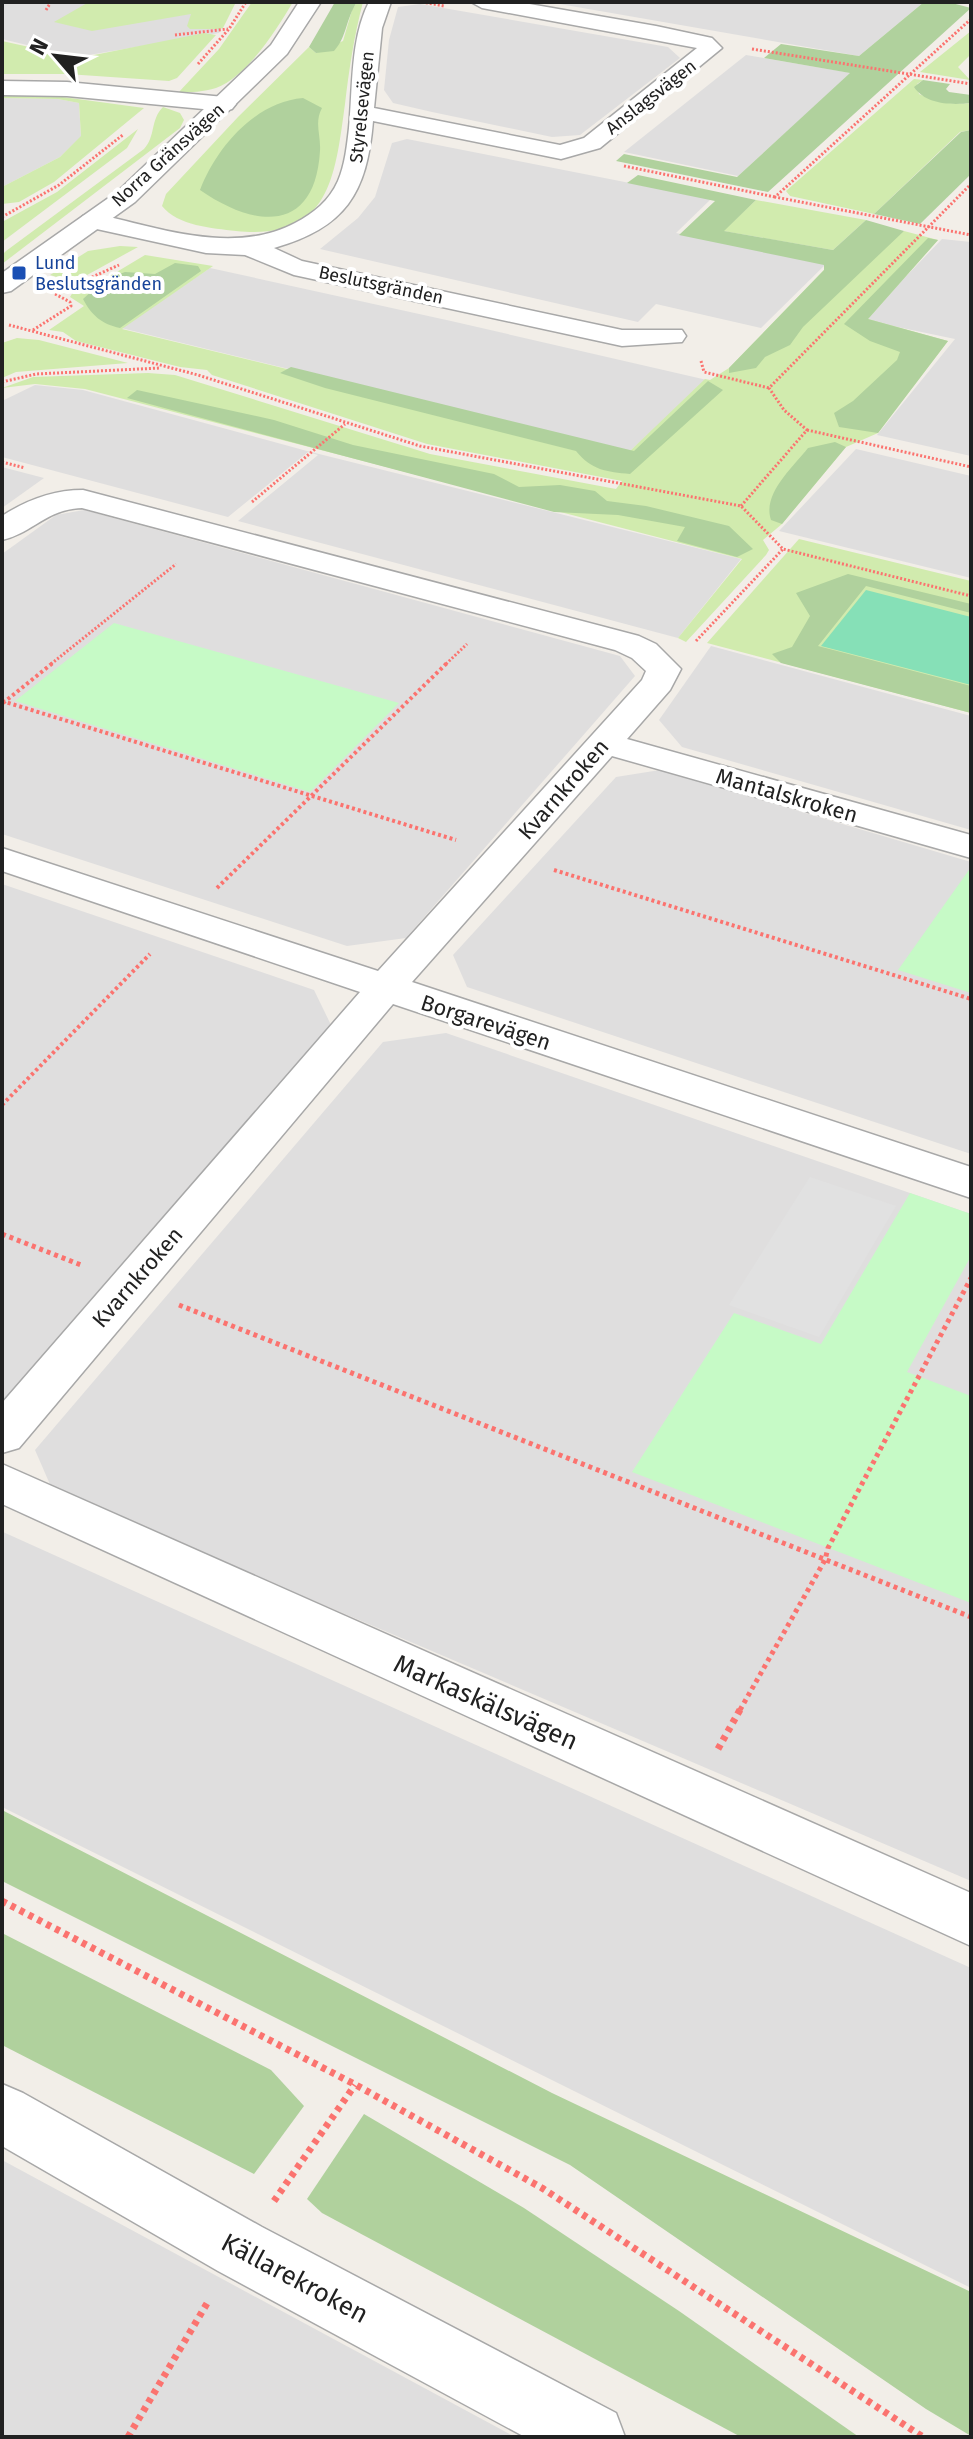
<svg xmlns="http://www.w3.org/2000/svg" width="973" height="2439" viewBox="0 0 973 2439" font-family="'Fira Sans',sans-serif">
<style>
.residential{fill:#dfdede}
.grass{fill:#d1ebae}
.forest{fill:#b0d19d}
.park{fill:#c6fac6}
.pitch{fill:#86e0b7}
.parking{fill:#e1e1e1}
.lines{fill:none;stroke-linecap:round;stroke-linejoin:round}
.minor-casing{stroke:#a8a8a8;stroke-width:3}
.tertiary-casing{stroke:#a8a8a8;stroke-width:3}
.path-far3{stroke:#fb736f;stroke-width:3;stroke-dasharray:2 2;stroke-linecap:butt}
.path-far2{stroke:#fb736f;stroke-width:4;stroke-dasharray:3 3;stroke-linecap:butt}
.path-far1{stroke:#fb736f;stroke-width:5;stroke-dasharray:4 4;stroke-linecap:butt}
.path{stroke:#fb736f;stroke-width:7;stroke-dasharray:5 5;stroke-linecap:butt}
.minor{fill:#fff;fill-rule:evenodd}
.tertiary{fill:#fff;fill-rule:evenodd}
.transit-dot{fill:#1a4fb4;stroke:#fff;stroke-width:3}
.labels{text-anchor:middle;stroke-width:8;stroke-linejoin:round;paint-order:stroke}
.far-street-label{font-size:18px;fill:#212121;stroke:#fff}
.far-transit-label{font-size:18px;fill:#164399;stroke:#fff;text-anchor:start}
.street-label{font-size:22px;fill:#212121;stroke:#fff}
.near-street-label{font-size:26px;fill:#212121;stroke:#fff}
</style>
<rect width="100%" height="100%" fill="#f2eee8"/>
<g class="residential">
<polygon points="2,2 233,2 219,33 77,57 2,39"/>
<polygon points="548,2 924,2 859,56"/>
<polygon points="420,4 668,47 680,58 580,135 552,137 432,112 393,103 384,90 389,40 398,7"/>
<polygon points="746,55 851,73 738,176 624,152"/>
<polygon points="2,98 58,99 79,103 81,137 60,157 2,187"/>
<polygon points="407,139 711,199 676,233 828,262 761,328 656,304 638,322 320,249 358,218 375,197 392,143"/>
<polygon points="942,239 971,242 971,456 877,435 955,339 864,320"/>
<polygon points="210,268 451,321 707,380 629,452 121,328"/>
<polygon points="35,385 83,390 307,451 741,559 678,638 238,521 318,455 308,452 228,517 2,457 2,401"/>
<polygon points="856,449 971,476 971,578 779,531"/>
<polygon points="2,467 44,478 2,508"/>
<polygon points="84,510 620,656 635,676 406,938 347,946 2,834 2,554 56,515"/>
<polygon points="711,646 971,716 971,830 682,747 659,720"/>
<polygon points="660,770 971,862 971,1154 467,987 453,955 616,777"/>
<polygon points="2,884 314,990 331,1025 2,1403"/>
<polygon points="446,1033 971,1214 971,1881 52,1489 35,1450 383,1042"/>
<polygon points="3,1532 971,1968 971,2288 2,1807"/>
<polygon points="2,2160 515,2437 2,2437"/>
</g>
<g class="grass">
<polygon points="89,2 236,2 223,28 219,29 190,29 187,26 191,14 92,31 54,22"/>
<path d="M252,2H293C277,29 247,77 216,88C204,92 191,92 178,93L219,49Z"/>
<path d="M357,2H363C354,36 349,70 345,104C335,177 330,241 236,231C212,228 178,226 162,206L166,194L238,117L309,47L316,53L343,41L352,10Z"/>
<polygon points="971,31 971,54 958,67 970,80 920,72"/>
<polygon points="204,33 216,35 177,78 169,81 67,74 2,74 2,41 79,58"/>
<path d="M914,79L923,80L917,84L919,94C938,102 951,105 971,103L969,112L971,130L960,132L874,214L790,196L786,191Z"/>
<polygon points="2,95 63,97 144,108 54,182 19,202 2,204 2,187 60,157 81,136 79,103 58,99 2,98"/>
<path d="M163,107L180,113L184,120L180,128L2,264V255L6,251L144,149C156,136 150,120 163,107Z"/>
<polygon points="138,129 127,148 2,242 2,222 57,192"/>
<polygon points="756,200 866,220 833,250 723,231"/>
<polygon points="904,231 938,240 868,319 948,341 878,433 846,447 782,524 763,540 769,550 766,555 686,642 678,638 742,559 85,389 35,384 2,388 33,377 148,373 175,375 430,454 616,489 622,481 427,444 212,375 207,370 180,367 76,341 63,332 49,330 84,306 70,297 73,292 110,276 145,255 213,266 122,329 629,452 705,379 710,380 729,368 824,270 825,265 850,258"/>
<polygon points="120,246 138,247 78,280 70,281 50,275 88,251"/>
<polygon points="17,338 39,340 128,363 16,372 2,378 2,343"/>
<polygon points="799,539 971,581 971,713 707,643"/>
</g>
<g class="forest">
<path d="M335,2H357C346,18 347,37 334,51L316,53L309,47Z"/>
<polygon points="924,2 948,2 971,8 768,192 616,161 624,154 737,177 850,73 764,58 781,44 859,56"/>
<path d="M923,80L950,84L946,89L949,92L971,95V103C952,105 926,105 914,87Z"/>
<path d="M303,98L322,108C314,123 321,134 320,151C315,233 256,229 200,190C216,148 255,102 303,98Z"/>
<polygon points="971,130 971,174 920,224 874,214 961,132"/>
<polygon points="638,175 756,200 724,231 833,250 866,220 904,231 803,327 790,345 765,357 756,368 729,373 729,368 824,270 824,265 679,235 715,201 627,183"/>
<polygon points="928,238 938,240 868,319 948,341 878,433 839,427 834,413 853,401 897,360 900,352 870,341 844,324"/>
<path d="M175,263L198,266L201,271L120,328C102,324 92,316 83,299L104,280L125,272L155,274Z"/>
<path d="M291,367L634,451L708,381L723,390L630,474C607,472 591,470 576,451L325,388L280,373Z"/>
<polygon points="137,390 274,420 353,445 494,474 519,487 560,485 595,491 607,501 646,506 729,526 753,549 737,557 677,541 685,527 618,515 554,512 127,398"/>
<path d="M835,442L846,447L782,524L771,520C762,494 793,467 808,448Z"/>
<polygon points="848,574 971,604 971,613 866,586 818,646 971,686 971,713 781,663 772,654 792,647 810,616 796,593"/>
<polygon points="2,1810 552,2093 971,2292 971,2436 926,2409 570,2165 2,1881"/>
<polygon points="2,1933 271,2070 304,2106 254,2174 2,2045"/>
<polygon points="364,2114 524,2208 679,2311 859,2437 741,2437 322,2213 307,2199"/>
</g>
<g class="park">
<polygon points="114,623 399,703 310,792 15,701"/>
<polygon points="971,867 971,993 898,970"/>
<polygon points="910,1193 971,1214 971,1256 907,1372 971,1396 971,1603 632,1472 734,1313 821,1344"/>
</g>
<polygon class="pitch" points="866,590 971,617 971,685 821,646"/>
<polygon class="parking" points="810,1177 896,1206 819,1337 729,1305"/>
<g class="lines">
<g class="minor-casing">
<g id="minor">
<path d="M369,2H391L382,28L374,108L560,145L584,138L697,48L482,8L471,2H518L656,26L712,38L722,48L600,148L561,159L373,121C367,194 345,228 274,248L302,261L622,330H682L686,336L682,342L622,346L294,275L245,255L206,253L83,226L79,221L83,216L92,213C157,227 232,256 295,223C314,213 329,201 338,181C345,165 347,145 349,128C353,88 350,39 369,2Z"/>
<polygon points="2,81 67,82 224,97 232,99 236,104 232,109 224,111 67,96 2,95"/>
<path d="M83,490L639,636L656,644L681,669L670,690L627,739L971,835V858L612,756L412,982L971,1167V1198L393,1004L19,1448L2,1453V1403L360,992L2,871V848L378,971L642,680L646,671L632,658L615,650L82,508C46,509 33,533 2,540V516C27,500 53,490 83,490Z"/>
<polygon points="2,1464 971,1893 971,1946 2,1504"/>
<polygon points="2,2084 23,2093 262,2227 616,2413 625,2437 525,2437 218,2271 2,2146"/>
</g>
</g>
<g class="tertiary-casing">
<polygon id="tertiary" points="299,2 321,2 287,54 135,202 11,291 2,293 2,273 117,192 271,45"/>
</g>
<g class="path-far3">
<polyline points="422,2 444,6"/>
<polyline points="46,10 51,2"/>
<polyline points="971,19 775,197 971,235"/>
<polyline points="175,35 228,29"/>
<polyline points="752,49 971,84"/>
<polyline points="198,64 229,29 246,2"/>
<polyline points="624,166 775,197"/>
<polyline points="2,217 59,185 124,134"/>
<polyline points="81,282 119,265"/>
<polyline points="9,325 198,375 420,446 741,506 783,549 971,596"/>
<polyline points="33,330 71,306 70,302 55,294"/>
<polyline points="701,361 704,372 769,388"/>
<polyline points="2,382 36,374 160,368"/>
<polyline points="807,430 971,467"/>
<polyline points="2,462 25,468"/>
<polyline points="252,502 345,424"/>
<polyline points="741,506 807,430 784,410 769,388 971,184"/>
<polyline points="696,641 783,549"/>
<polyline points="51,664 176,564"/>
<polyline points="446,664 467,644"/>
</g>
<g class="path-far2">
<polyline points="2,701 456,840"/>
<polyline points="3,703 54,662"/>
<polyline points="554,870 971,999"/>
<polyline points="217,888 448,662"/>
<polyline points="2,1105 150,954"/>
</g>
<g class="path-far1">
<polyline points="2,1234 81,1265"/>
<polyline points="179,1305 971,1617"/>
<polyline points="740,1710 825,1560 828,1548 971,1278"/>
</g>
<g class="path">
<polyline points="718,1749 741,1708"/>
<polyline points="2,1901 356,2085 542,2188 923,2437"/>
<polyline points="274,2201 355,2085"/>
<polyline points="128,2437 209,2300"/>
</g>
<use href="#minor" class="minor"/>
<use href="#tertiary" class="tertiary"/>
</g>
<rect class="transit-dot" x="11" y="265" width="16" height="16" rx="4"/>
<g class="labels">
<g class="far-street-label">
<text transform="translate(651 97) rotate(-38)" y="6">Anslagsvägen</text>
<text transform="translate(362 107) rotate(-84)" y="6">Styrelsevägen</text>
<text transform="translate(168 155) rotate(-42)" y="6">Norra Gränsvägen</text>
<text transform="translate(381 285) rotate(12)" y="6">Beslutsgränden</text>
</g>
<g class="far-transit-label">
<text x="35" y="269">Lund<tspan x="35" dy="21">Beslutsgränden</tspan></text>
</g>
<g class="street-label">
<text transform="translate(563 789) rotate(-49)" y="8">Kvarnkroken</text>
<text transform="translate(787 795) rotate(16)" y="8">Mantalskroken</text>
<text transform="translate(486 1022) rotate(18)" y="8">Borgarevägen</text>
<text transform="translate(137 1277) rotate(-49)" y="8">Kvarnkroken</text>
</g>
<g class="near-street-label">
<text transform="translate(486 1702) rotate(24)" y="9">Markaskälsvägen</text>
<text transform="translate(295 2278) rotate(28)" y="9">Källarekroken</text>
</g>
</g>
<rect width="973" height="2439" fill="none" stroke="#212121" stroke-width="8"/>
<g transform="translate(56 56) rotate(298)" stroke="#ffffff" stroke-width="6" paint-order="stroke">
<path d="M0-6L14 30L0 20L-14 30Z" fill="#212121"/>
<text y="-12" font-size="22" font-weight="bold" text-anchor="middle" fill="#212121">N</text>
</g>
</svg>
